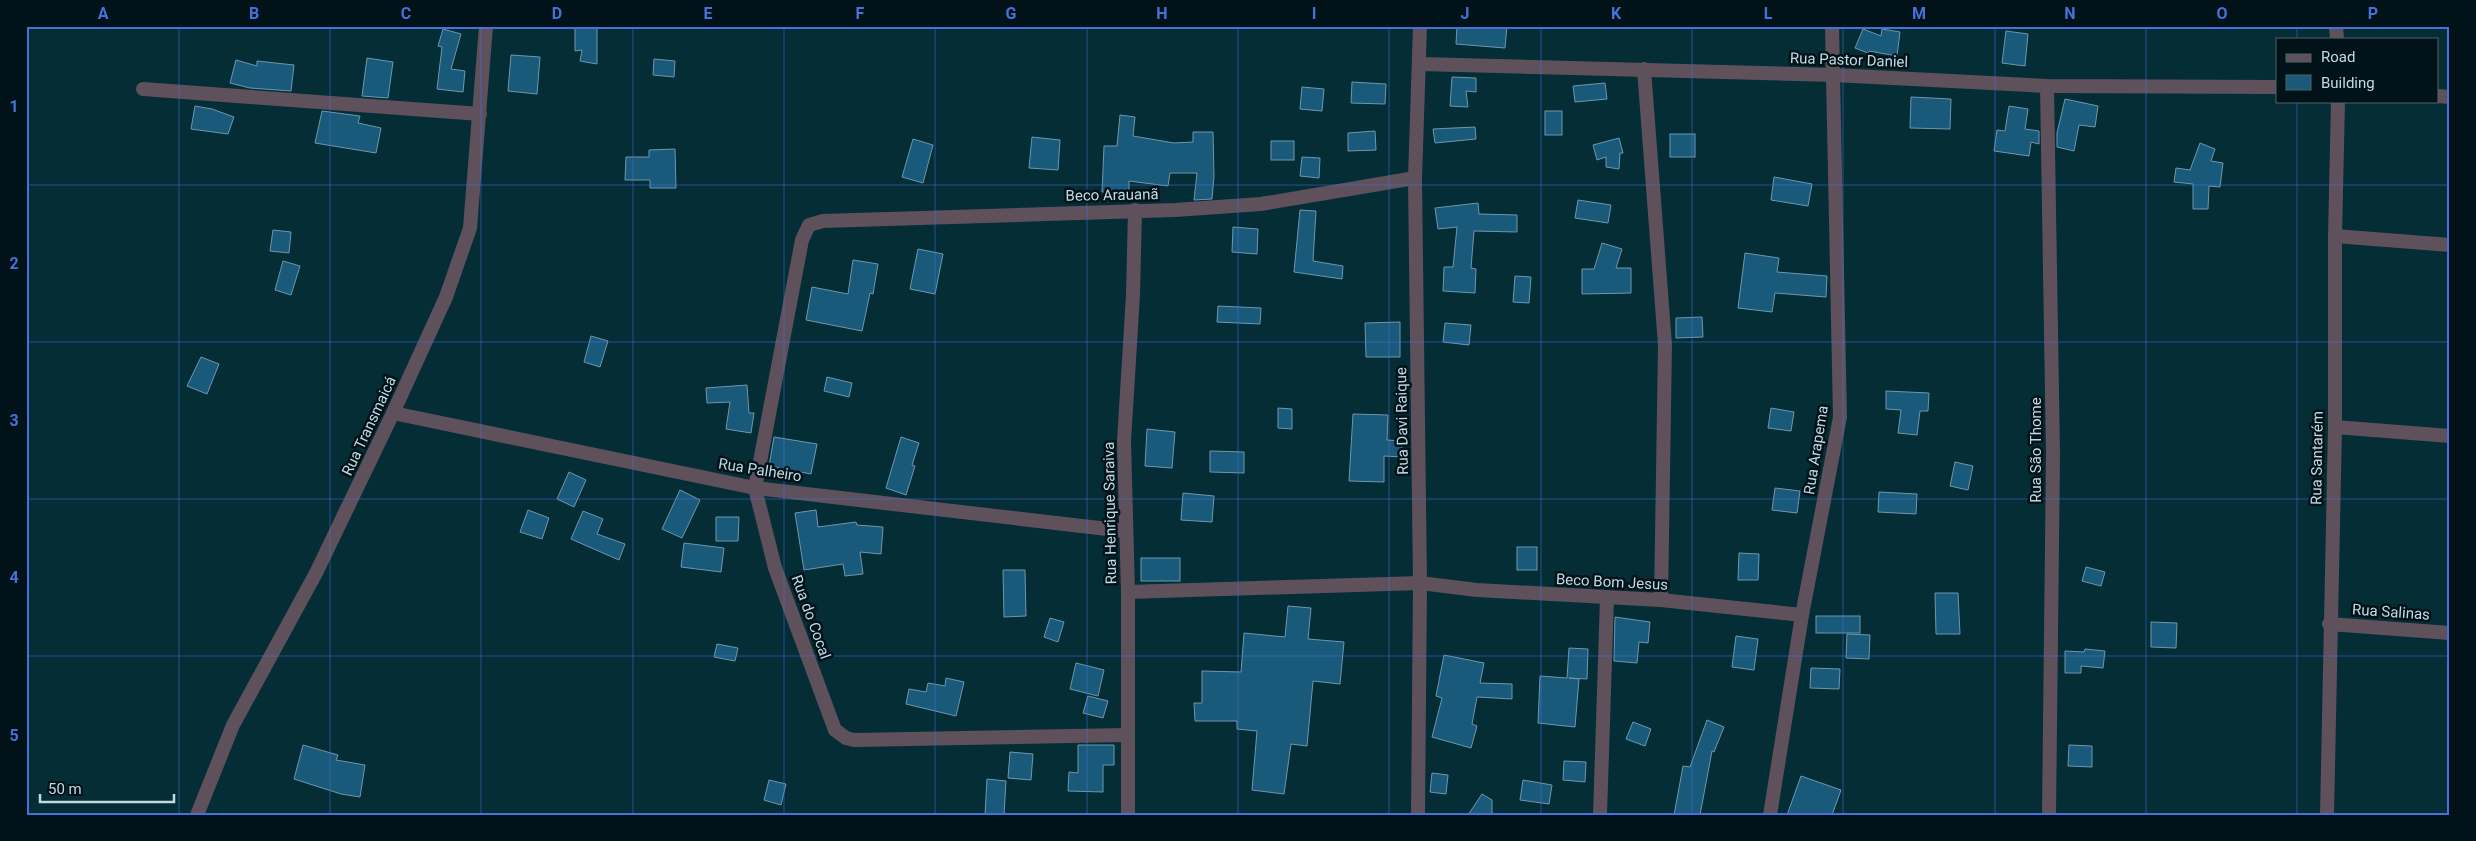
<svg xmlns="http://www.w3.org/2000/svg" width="2476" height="841" viewBox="0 0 2476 841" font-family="Roboto,sans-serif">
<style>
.building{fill:#195a7a;stroke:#6e97af}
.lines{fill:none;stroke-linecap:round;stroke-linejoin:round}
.minor{stroke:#5f515c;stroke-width:14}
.grid{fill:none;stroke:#4671da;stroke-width:1;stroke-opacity:0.55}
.labels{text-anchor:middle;stroke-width:5;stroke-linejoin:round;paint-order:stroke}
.street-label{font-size:15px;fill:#c1dae1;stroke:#011318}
.neatline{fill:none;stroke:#4671da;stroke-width:2}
.grid-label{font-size:16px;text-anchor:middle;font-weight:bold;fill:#4671da}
</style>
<rect width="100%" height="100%" fill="#042d35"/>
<g class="building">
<polygon points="575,26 597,26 597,64 580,61 582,50 575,51"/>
<polygon points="1457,26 1507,26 1505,48 1456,44"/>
<polygon points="443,29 461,34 451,69 465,71 463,92 437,89 442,47 438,46"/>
<polygon points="1863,29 1881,36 1882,29 1900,32 1897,56 1869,51 1868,53 1855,48"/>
<polygon points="2006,31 2028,34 2025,66 2002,63"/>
<polygon points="511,55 540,57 537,94 508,91"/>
<polygon points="367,58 393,62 388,98 362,96"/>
<polygon points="654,59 675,61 674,77 653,75"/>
<polygon points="236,60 257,66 257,61 294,65 291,91 250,88 230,83"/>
<polygon points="1452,77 1476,78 1476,92 1466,91 1468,107 1450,106"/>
<polygon points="1352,82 1386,84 1385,104 1351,103"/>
<polygon points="1605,83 1607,99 1575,102 1573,86"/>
<polygon points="1302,87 1324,89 1322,111 1300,109"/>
<polygon points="1911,97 1951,99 1950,129 1910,128"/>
<polygon points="2065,99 2098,106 2095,127 2079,125 2074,151 2057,147 2057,133"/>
<polygon points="195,106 212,109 234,117 228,134 191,129"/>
<polygon points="2009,106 2028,109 2025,129 2039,131 2039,144 2031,142 2029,156 1994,151 1997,130 2005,131"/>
<polygon points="322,111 360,116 358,123 381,128 376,153 315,143"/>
<rect x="1545" y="111" width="17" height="24"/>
<polygon points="1120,115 1135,117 1133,136 1174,143 1193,142 1193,132 1213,132 1214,176 1212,199 1194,200 1197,173 1170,173 1168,186 1129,181 1129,193 1102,192 1104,146 1117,146"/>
<polygon points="1475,127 1476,139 1435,143 1433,129"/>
<polygon points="1375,131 1376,150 1348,151 1348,133"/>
<rect x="1670" y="134" width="25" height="23"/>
<polygon points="1032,137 1060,140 1058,170 1029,168"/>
<polygon points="1619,138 1623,153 1620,153 1619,169 1606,167 1606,157 1597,160 1593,145"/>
<polygon points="913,139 933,145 923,183 902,177"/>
<rect x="1271" y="141" width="23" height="19"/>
<polygon points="2200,143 2215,149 2211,161 2223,163 2220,187 2209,186 2208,209 2193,209 2193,184 2174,182 2176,168 2190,170"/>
<polygon points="675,149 676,188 650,188 650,180 625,180 626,157 649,157 649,150"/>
<polygon points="1302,157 1320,158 1319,178 1300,176"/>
<polygon points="1774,177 1812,184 1808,206 1771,200"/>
<polygon points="1578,200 1611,205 1608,223 1575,218"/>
<polygon points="1478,203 1479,214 1517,215 1517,232 1474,231 1471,268 1476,269 1475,293 1443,291 1444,267 1453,267 1457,227 1438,229 1435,208"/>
<polygon points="1300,210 1316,211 1313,261 1343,266 1342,279 1294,272"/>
<polygon points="1233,227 1258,229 1257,254 1232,252"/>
<polygon points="273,230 291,232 289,253 270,251"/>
<polygon points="1602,243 1622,249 1616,268 1631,268 1631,293 1582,294 1582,269 1594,269"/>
<polygon points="918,249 943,254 935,294 910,289"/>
<polygon points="1745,253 1779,258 1777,272 1827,276 1826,297 1775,293 1772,312 1738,308"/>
<polygon points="853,260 878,264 873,294 870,293 862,331 806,320 812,287 848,294"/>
<polygon points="283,261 300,266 291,295 275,290"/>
<polygon points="1515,276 1531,277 1529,303 1513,302"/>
<polygon points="1218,306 1261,308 1260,324 1217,322"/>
<polygon points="1702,317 1703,337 1676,338 1676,318"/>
<polygon points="1400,322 1400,357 1366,357 1365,323"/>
<polygon points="1445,323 1471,325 1469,345 1443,342"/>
<polygon points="591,336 608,341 600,367 584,362"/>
<polygon points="201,357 219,364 207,394 187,386"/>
<polygon points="827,377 852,383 849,397 824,391"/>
<polygon points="747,385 749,413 754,413 751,433 726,429 730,402 707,403 706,388"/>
<polygon points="1886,391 1929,393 1928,411 1920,411 1917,435 1898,433 1901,410 1886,409"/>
<polygon points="1278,408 1292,409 1292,429 1278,428"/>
<polygon points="1771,408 1794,412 1791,431 1768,428"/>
<polygon points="1353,414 1388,415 1387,440 1402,441 1402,457 1384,456 1384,482 1349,481"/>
<polygon points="1147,429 1175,432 1172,468 1145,466"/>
<polygon points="774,437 817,444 811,474 769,466"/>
<polygon points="901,437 919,443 912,465 915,466 906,495 886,488"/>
<polygon points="1210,451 1244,452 1244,473 1210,472"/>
<polygon points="1955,462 1973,466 1968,490 1950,486"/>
<polygon points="569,472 586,480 574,507 557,499"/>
<polygon points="1775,488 1800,491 1797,513 1772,510"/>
<polygon points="680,490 700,500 682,538 662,529"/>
<polygon points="1879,492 1917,494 1916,514 1878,512"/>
<polygon points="1183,493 1214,496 1212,522 1181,520"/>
<polygon points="528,510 549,518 542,539 520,532"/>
<polygon points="816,510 818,527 856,522 857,525 883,527 881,554 860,552 863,574 845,576 843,564 804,570 795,513"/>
<polygon points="583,511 603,519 597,534 625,544 619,560 571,539"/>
<polygon points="716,517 739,517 738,541 716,541"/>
<polygon points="684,543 724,548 721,572 681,567"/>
<rect x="1517" y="547" width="20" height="23"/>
<polygon points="1739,553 1759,554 1758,580 1738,580"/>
<rect x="1141" y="558" width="39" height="23"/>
<polygon points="2086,567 2105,572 2101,586 2082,581"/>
<polygon points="1003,570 1025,570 1026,616 1004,617"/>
<polygon points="1935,593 1958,593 1960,634 1936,634"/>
<polygon points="1288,606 1311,608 1308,639 1344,642 1340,684 1313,681 1307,746 1291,744 1284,794 1252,790 1257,731 1237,729 1237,721 1195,721 1194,703 1202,703 1202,671 1241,672 1244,633 1285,637"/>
<rect x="1816" y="616" width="44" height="17"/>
<polygon points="1615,617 1650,622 1648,643 1639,642 1637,663 1614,661"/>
<polygon points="1050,618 1064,622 1058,642 1044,637"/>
<polygon points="2151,622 2177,623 2176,648 2151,647"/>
<polygon points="1847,634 1870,635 1869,659 1846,658"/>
<polygon points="1736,636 1758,639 1754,670 1732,667"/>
<polygon points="717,644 738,648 735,661 714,657"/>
<polygon points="1569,648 1588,649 1587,679 1569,678 1579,679 1575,727 1538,723 1540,676 1567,678"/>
<polygon points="2085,649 2105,651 2103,668 2081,666 2081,673 2065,673 2065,651 2084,652"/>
<polygon points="1444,655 1484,663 1480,683 1512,684 1512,699 1477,697 1472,724 1477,726 1471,748 1432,737 1442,698 1436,696"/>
<polygon points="1076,663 1104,670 1098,696 1070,689"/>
<polygon points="1811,668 1840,669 1839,689 1810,688"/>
<polygon points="946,678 964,682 956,716 906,704 909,689 926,692 928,683 945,686"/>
<polygon points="1088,696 1108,701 1103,718 1083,713"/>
<polygon points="1707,720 1724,727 1714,752 1712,751 1700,815 1674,815 1683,766 1690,767"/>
<polygon points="1633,722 1651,729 1645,746 1626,739"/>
<polygon points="303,745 338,755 336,760 365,765 360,797 341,794 294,779"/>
<polygon points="1078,745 1114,745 1114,765 1103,765 1103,792 1068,791 1069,772 1078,773"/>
<polygon points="2069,745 2092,746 2092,767 2068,766"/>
<polygon points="1010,752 1033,754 1031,780 1008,778"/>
<polygon points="1564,761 1586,762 1585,782 1563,780"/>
<polygon points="1432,773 1448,775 1446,794 1430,792"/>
<polygon points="1801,776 1841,790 1832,815 1787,815"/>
<polygon points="987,779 1006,781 1004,815 985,815"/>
<polygon points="769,780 786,784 781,805 764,800"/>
<polygon points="1523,780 1552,785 1549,804 1520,800"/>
<polygon points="1482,794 1492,800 1492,815 1468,815"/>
</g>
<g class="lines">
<g class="minor">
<polyline points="2336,26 2337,39"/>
<polyline points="1420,64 1834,75 2047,86 2277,87"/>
<polyline points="1644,69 1665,345 1661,600"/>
<polyline points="2047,86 2053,454 2049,815"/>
<polyline points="143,89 480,114"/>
<polyline points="2437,96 2450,97"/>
<polyline points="2335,236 2450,245"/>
<polyline points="393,413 755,488 1125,531"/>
<polyline points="2335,427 2450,436"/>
<polyline points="1128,592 1420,583 1477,590 1661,600 1802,615"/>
<polyline points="2329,624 2450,633"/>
<polyline points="1127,735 854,740 846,738 835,730 775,568 755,488 802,240 809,225 823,221 1175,210 1261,204 1415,178"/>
<polyline points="197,815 233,725 316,573 393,413 446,297 470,228 486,26"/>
<polyline points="1128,815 1128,592 1124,441 1133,295 1135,210"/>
<polyline points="1418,815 1420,583 1415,178 1420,26"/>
<polyline points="1600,815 1607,598"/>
<polyline points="1770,815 1802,615 1840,417 1832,26"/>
<polyline points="2327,815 2335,427 2335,236 2338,101"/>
</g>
</g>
<path class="grid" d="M179,26V815M330,26V815M481,26V815M633,26V815M784,26V815M935,26V815M1087,26V815M1238,26V815M1389,26V815M1541,26V815M1692,26V815M1843,26V815M1995,26V815M2146,26V815M2297,26V39M2297,101V815M26,185H2450M26,342H2450M26,499H2450M26,656H2450"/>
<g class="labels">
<g class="street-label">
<text transform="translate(1849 60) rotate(2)" y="5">Rua Pastor Daniel</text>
<text transform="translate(1112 195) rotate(-1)" y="5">Beco Arauanã</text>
<text transform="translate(1402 421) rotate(-91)" y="5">Rua Davi Raique</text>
<text transform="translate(369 426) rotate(-65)" y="5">Rua Transmaicá</text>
<text transform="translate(1816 450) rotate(-81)" y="5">Rua Arapema</text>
<text transform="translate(2036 450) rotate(-90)" y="5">Rua São Thome</text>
<text transform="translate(2317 458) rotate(-89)" y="5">Rua Santarém</text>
<text transform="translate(760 470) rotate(9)" y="5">Rua Palheiro</text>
<text transform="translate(1110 513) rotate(-91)" y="5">Rua Henrique Saraiva</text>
<text transform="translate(1612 582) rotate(3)" y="5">Beco Bom Jesus</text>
<text transform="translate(2391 612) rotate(4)" y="5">Rua Salinas</text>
<text transform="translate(811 617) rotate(70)" y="5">Rua do Cocal</text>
</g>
</g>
<rect width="2476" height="841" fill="none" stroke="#011318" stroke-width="55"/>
<rect x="2276" y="38" width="162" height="65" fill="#011318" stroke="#4e6368"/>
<rect x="2286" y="54" width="25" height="8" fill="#5f515c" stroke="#4e6368"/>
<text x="2321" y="62" font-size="15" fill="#c1dae1">Road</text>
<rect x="2286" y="75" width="25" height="15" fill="#195a7a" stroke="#4e6368"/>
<text x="2321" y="88" font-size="15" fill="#c1dae1">Building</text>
<path d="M40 794v8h134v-8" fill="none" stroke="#c1dae1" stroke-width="2.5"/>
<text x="48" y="794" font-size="15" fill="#c1dae1" stroke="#011318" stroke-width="4" paint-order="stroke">50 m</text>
<rect x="28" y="28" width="2420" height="786" class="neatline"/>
<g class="grid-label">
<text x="103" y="19">A</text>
<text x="254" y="19">B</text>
<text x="406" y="19">C</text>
<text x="557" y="19">D</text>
<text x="708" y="19">E</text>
<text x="860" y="19">F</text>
<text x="1011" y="19">G</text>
<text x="1162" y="19">H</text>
<text x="1314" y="19">I</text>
<text x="1465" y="19">J</text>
<text x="1616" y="19">K</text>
<text x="1768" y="19">L</text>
<text x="1919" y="19">M</text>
<text x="2070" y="19">N</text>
<text x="2222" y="19">O</text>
<text x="2373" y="19">P</text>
<text x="14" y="112">1</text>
<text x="14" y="269">2</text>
<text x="14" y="426">3</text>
<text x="14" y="583">4</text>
<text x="14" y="741">5</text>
</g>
</svg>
